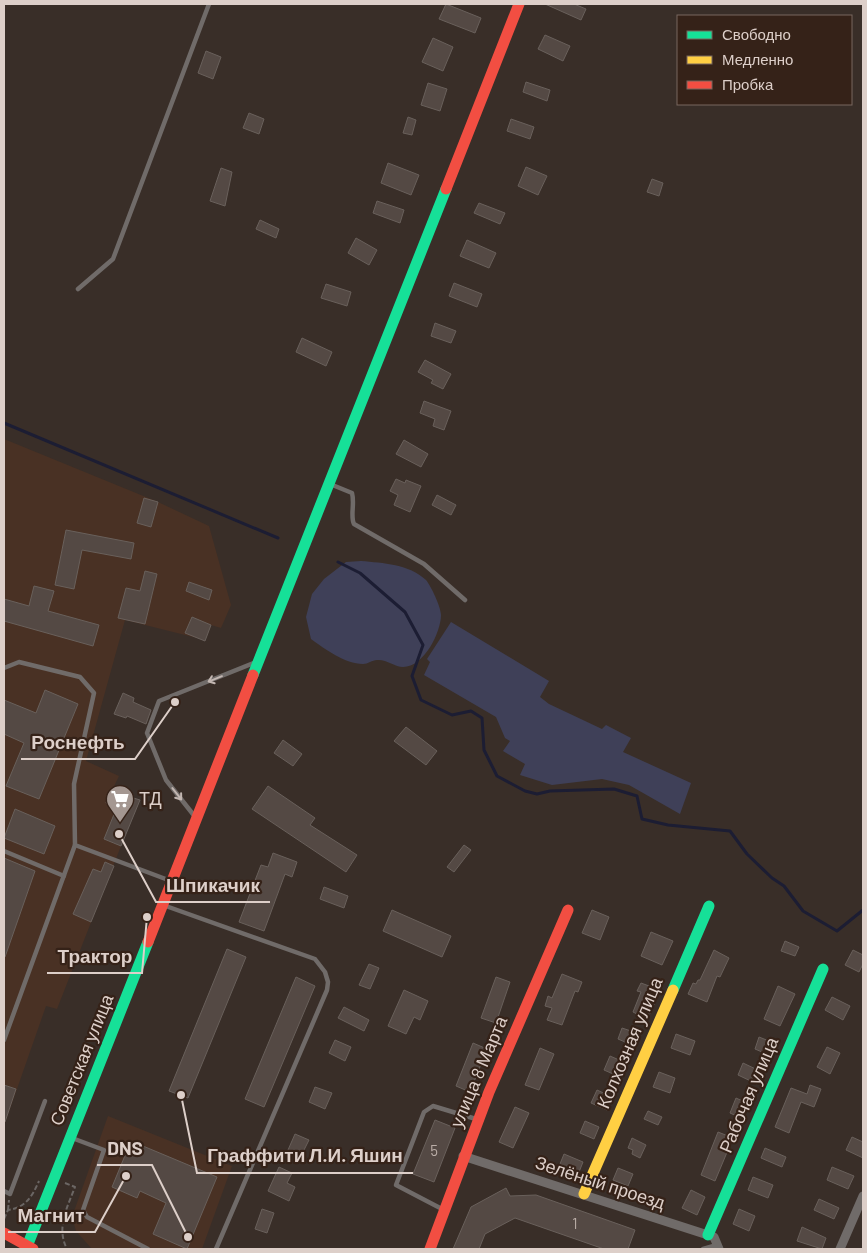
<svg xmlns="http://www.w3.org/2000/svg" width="867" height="1253" viewBox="0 0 867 1253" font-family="Barlow,sans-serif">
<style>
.built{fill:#493124}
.green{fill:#3f4058}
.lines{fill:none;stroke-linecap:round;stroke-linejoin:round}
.stream{stroke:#1c1d33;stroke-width:3}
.building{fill:#544944;stroke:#69605b}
.path{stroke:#6b6664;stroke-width:2;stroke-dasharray:5 2.5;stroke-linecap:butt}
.lane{stroke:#706b69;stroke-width:4.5}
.street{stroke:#706b69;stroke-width:9}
.fast{stroke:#16e098;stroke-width:11}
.slow{stroke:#ffcf43;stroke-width:11}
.jam{stroke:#f24e42;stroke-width:11}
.oneway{stroke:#c2b6b1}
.labels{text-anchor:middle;stroke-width:4.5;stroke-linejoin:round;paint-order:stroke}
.number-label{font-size:15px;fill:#bbaea8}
.poi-label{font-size:18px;fill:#ddcfc9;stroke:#352218;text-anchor:start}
.street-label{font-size:18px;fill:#ddcfc9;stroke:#352218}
.leader{fill:none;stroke:#ddcfc9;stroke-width:2}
.callout-dot{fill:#ddcfc9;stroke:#352218;stroke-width:2}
.callout-label{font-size:19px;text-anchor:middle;font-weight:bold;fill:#ddcfc9;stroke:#352218;stroke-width:4.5;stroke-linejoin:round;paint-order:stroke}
</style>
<rect width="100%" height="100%" fill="#392e28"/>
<g class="built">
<polygon points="4,439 158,502 209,526 231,605 221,628 211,625 205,640 125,620 86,761 119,776 106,803 117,807 104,839 121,846 57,1009 46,1006 4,1126"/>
<polygon points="108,1116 232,1166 202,1249 92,1249 76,1231 72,1217"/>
</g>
<g class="green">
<path d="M361,561C383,563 409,564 426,580C431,586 441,607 441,615C441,632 424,667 403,667C395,667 386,659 377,660C372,660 368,664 363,664C345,664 325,649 311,639L306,617L312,594L324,579L346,562Z"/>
<polygon points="451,622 549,681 540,697 549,704 602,729 606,725 631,738 623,752 691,783 680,814 629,785 602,779 552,785 520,775 525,764 503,751 510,741 505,738 496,717 424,675 430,662 427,659"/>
</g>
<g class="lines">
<g class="stream">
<polyline points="4,423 278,538"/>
<polyline points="338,562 360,573 405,612 423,645 412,676 421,700 452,715 471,711 482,718 484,750 497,776 525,791 537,794 550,791 614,789 637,796 642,819 668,825 730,831 747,854 772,878 784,886 803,911 837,931 863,910"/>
</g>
</g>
<g class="building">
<polygon points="446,4 481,18 475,33 439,19"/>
<polygon points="545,4 574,4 586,9 581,20"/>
<polygon points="545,35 570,46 563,61 538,49"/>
<polygon points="433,38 453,47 443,71 422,62"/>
<polygon points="206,51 221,57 213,79 198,73"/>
<polygon points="526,82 550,90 547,101 523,92"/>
<polygon points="428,83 447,89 440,111 421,105"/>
<polygon points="249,113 264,119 259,134 243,128"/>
<polygon points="408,117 416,120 412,135 403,133"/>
<polygon points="511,119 534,127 530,139 507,131"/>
<polygon points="388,163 419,175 411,195 381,183"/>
<polygon points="526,167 547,176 538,195 518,186"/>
<polygon points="221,168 232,172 225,206 210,201"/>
<polygon points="652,179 663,183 659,196 647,192"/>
<polygon points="377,201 404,210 400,223 373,213"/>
<polygon points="479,203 505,213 500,224 474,213"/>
<polygon points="260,220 279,229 276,238 256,229"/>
<polygon points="356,238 377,250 369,265 348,253"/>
<polygon points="467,240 496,253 489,268 460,256"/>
<polygon points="454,283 482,294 477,307 449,296"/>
<polygon points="326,284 351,292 347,306 321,298"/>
<polygon points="435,323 456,331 451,343 431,336"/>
<polygon points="302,338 332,352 326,366 296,352"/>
<polygon points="425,360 451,374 443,389 431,383 433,380 418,372"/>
<polygon points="424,401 451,411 444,430 433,426 435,419 420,413"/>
<polygon points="404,440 428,454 421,467 396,454"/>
<polygon points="396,479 405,483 406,480 421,486 410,512 394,505 398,495 390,491"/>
<polygon points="437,495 456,505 451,515 432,505"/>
<polygon points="144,498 158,502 151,527 137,523"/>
<polygon points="66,530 134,543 131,559 82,550 74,589 55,585"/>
<polygon points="145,571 157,574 145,624 118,618 126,588 140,591"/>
<polygon points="189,582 212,590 209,600 186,591"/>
<polygon points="34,586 54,591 48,611 99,625 93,646 4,621 4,599 29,606"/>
<polygon points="192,617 211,625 205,641 185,633"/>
<polygon points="45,690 78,704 39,799 6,786 24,743 4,734 4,700 36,713"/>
<polygon points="123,693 134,698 133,702 151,710 146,724 127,716 126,718 114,714"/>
<polygon points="406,727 437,751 426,765 394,741"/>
<polygon points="283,740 302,754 293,766 274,753"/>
<polygon points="268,786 315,818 310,825 357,855 346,872 252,809"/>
<polygon points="111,791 140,800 121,846 104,839 117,807 106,803"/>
<polygon points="15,809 55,826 44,854 4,838"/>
<polygon points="464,845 471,850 454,872 447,867"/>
<polygon points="273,853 297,862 292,877 285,874 264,931 239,922 261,865 268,867"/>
<polygon points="4,858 35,871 5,957 4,956"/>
<polygon points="105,862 114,866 91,922 73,914 93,869 101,872"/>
<polygon points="324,887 348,896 344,908 320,899"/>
<polygon points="392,910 451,936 442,957 383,931"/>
<polygon points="592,910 609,917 600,940 582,933"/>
<polygon points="651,932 673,941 662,965 641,956"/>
<polygon points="785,941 799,947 795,956 781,951"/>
<polygon points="227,949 246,957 188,1098 169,1091"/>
<polygon points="714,950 729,958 720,977 717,976 707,1002 688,994 693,983 696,984 698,980 700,980"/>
<polygon points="853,950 863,955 863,964 859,972 845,965"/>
<polygon points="369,964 379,968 370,989 359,985"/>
<polygon points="562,974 582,982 578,992 575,991 562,1025 547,1020 552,1008 545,1006 548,996 552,998"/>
<polygon points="296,977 315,986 264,1107 245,1099"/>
<polygon points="496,977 510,982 496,1023 481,1018"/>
<polygon points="641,983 660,990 650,1014 643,1011 641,1016 633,1012 641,992 637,991"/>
<polygon points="778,986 795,994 780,1026 764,1019"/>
<polygon points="404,990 428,1001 420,1020 414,1017 406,1034 388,1026"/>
<polygon points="832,997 850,1006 843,1020 825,1010"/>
<polygon points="344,1007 369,1020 364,1031 338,1018"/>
<polygon points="622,1028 637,1033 632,1045 618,1039"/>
<polygon points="676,1034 695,1041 690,1055 671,1048"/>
<polygon points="759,1037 774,1043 769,1055 755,1049"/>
<polygon points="335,1040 351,1047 345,1061 329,1053"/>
<polygon points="473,1043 487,1049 470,1092 456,1086"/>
<polygon points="827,1047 840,1053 830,1074 817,1067"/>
<polygon points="540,1048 554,1054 539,1090 525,1085"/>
<polygon points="610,1056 626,1063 620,1077 604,1070"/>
<polygon points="743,1063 762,1072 757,1084 738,1075"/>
<polygon points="659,1072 675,1078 670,1093 653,1087"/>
<polygon points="4,1085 16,1089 5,1122 4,1121"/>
<polygon points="810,1085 821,1089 814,1107 801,1102 789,1133 775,1127 791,1088 807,1094"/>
<polygon points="315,1087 332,1093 325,1109 309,1102"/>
<polygon points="597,1090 608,1095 606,1098 611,1100 607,1110 591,1103"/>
<polygon points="736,1098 747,1103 741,1118 730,1113"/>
<polygon points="515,1107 529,1113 513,1148 499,1142"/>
<polygon points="648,1111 662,1117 658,1125 644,1119"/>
<polygon points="435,1120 455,1128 434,1182 413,1174"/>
<polygon points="585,1121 599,1127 594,1139 580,1133"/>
<polygon points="718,1132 733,1138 715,1181 701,1175"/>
<polygon points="295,1134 309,1140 301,1156 288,1150"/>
<polygon points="852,1137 863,1142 863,1158 846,1150"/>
<polygon points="632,1138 646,1145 640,1158 632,1154 633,1150 628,1148"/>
<polygon points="131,1141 217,1177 187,1249 153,1234 166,1203 140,1191 137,1198 112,1187"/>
<polygon points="765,1148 786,1157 782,1167 761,1158"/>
<polygon points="564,1154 583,1162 579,1172 560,1164"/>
<polygon points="279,1167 292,1173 287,1183 295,1187 289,1201 268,1191"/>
<polygon points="832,1167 854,1176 848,1189 827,1180"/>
<polygon points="618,1168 633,1174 628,1186 613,1180"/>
<polygon points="753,1177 773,1185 768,1198 748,1190"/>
<polygon points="506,1188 510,1196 536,1195 635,1230 628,1249 604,1249 515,1218 485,1234 479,1249 453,1249 471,1207"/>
<polygon points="691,1190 705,1197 697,1215 682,1208"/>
<polygon points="819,1199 839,1208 834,1219 814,1210"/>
<polygon points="262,1209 274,1213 267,1233 255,1229"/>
<polygon points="739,1209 755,1216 749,1231 733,1224"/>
<polygon points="802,1227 826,1238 822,1249 797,1241"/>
</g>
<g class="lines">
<g class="path">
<path d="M65,1183L75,1187C67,1208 56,1228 67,1249"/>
<polyline points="8,1210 9,1200"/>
<path d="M4,1219L8,1210C25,1208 32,1197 39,1181"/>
</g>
<g class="lane">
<polyline points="78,289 113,259 209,4"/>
<path d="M330,484L352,493C355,504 350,516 354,524L424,564L465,600"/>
<polyline points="4,668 19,662 80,677 94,693 74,784 75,845 171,881"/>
<polyline points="196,818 166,780 147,733 159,701 256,662"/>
<polyline points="4,851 64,876"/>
<polyline points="163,905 315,959 325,972 328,982 327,990 216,1249"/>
<polyline points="4,1040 75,845"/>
<polyline points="72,1138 104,1150 83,1210 87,1217 148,1249"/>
<polyline points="4,1191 10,1194 45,1101"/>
<polyline points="442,1209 396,1185 424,1112 433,1106 476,1119"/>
<polyline points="703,1249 717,1245"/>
</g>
<g class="street">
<polyline points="463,1156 714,1237 719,1249"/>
<polyline points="840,1249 863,1196"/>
</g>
<g class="fast">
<polyline points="253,675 446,189"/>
<polyline points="673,990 709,906"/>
<polyline points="708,1235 823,969"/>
<polyline points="26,1249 148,942"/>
</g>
<polyline class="slow" points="584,1194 673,990"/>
<g class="jam">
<polyline points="446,189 519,4"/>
<polyline points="148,942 253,675"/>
<polyline points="4,1233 33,1249"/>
<polyline points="430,1249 489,1092 568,910"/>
</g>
</g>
<defs><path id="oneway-shaft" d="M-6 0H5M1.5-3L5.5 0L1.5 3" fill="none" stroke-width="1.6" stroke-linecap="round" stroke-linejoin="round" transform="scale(1.25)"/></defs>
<g class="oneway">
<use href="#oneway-shaft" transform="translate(215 679) rotate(158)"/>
<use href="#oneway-shaft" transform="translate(177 794) rotate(52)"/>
</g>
<defs>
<g id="supermarket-pin" transform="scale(1.4375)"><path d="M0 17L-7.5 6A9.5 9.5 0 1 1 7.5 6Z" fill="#a49791" stroke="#352218"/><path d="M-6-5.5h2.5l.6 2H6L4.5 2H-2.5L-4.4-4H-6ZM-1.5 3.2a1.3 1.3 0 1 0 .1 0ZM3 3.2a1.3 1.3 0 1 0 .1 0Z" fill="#fff"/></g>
</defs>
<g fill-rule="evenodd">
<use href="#supermarket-pin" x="120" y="799"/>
</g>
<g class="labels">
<g class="number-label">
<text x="434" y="1156">5</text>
<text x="575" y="1229">1</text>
</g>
<g class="poi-label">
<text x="139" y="805">ТД</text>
</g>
<g class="street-label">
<text transform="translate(630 1043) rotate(-67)" y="6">Колхозная улица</text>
<text transform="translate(82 1060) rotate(-68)" y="6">Советская улица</text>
<text transform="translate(479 1072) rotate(-67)" y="6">улица 8 Марта</text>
<text transform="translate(749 1095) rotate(-67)" y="6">Рабочая улица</text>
<text transform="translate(600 1183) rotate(18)" y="6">Зелёный проезд</text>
</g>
</g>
<path class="leader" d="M175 702L135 759H21M119 834L156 902H270M147 917L142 973H47M188 1237L152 1165H97M181 1095L197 1173H413M126 1176L95 1232H8"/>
<g class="callout-dot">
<circle cx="175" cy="702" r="5"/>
<circle cx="119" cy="834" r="5"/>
<circle cx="147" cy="917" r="5"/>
<circle cx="188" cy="1237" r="5"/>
<circle cx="181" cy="1095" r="5"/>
<circle cx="126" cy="1176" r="5"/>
</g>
<g class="callout-label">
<text x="78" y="749">Роснефть</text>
<text x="213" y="892">Шпикачик</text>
<text x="95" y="963">Трактор</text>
<text x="125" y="1155">DNS</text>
<text x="305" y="1162">Граффити Л.И. Яшин</text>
<text x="51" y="1222">Магнит</text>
</g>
<rect width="867" height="1253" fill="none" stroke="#ddcfc9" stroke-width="10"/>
<rect x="677" y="15" width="175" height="90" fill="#352218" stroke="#78675f"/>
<rect x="687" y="31" width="25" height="8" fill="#16e098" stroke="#78675f"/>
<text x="722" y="40" font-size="15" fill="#ddcfc9">Свободно</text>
<rect x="687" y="56" width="25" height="8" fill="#ffcf43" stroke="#78675f"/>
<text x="722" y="65" font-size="15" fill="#ddcfc9">Медленно</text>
<rect x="687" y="81" width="25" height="8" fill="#f24e42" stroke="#78675f"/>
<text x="722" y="90" font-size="15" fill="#ddcfc9">Пробка</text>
</svg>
